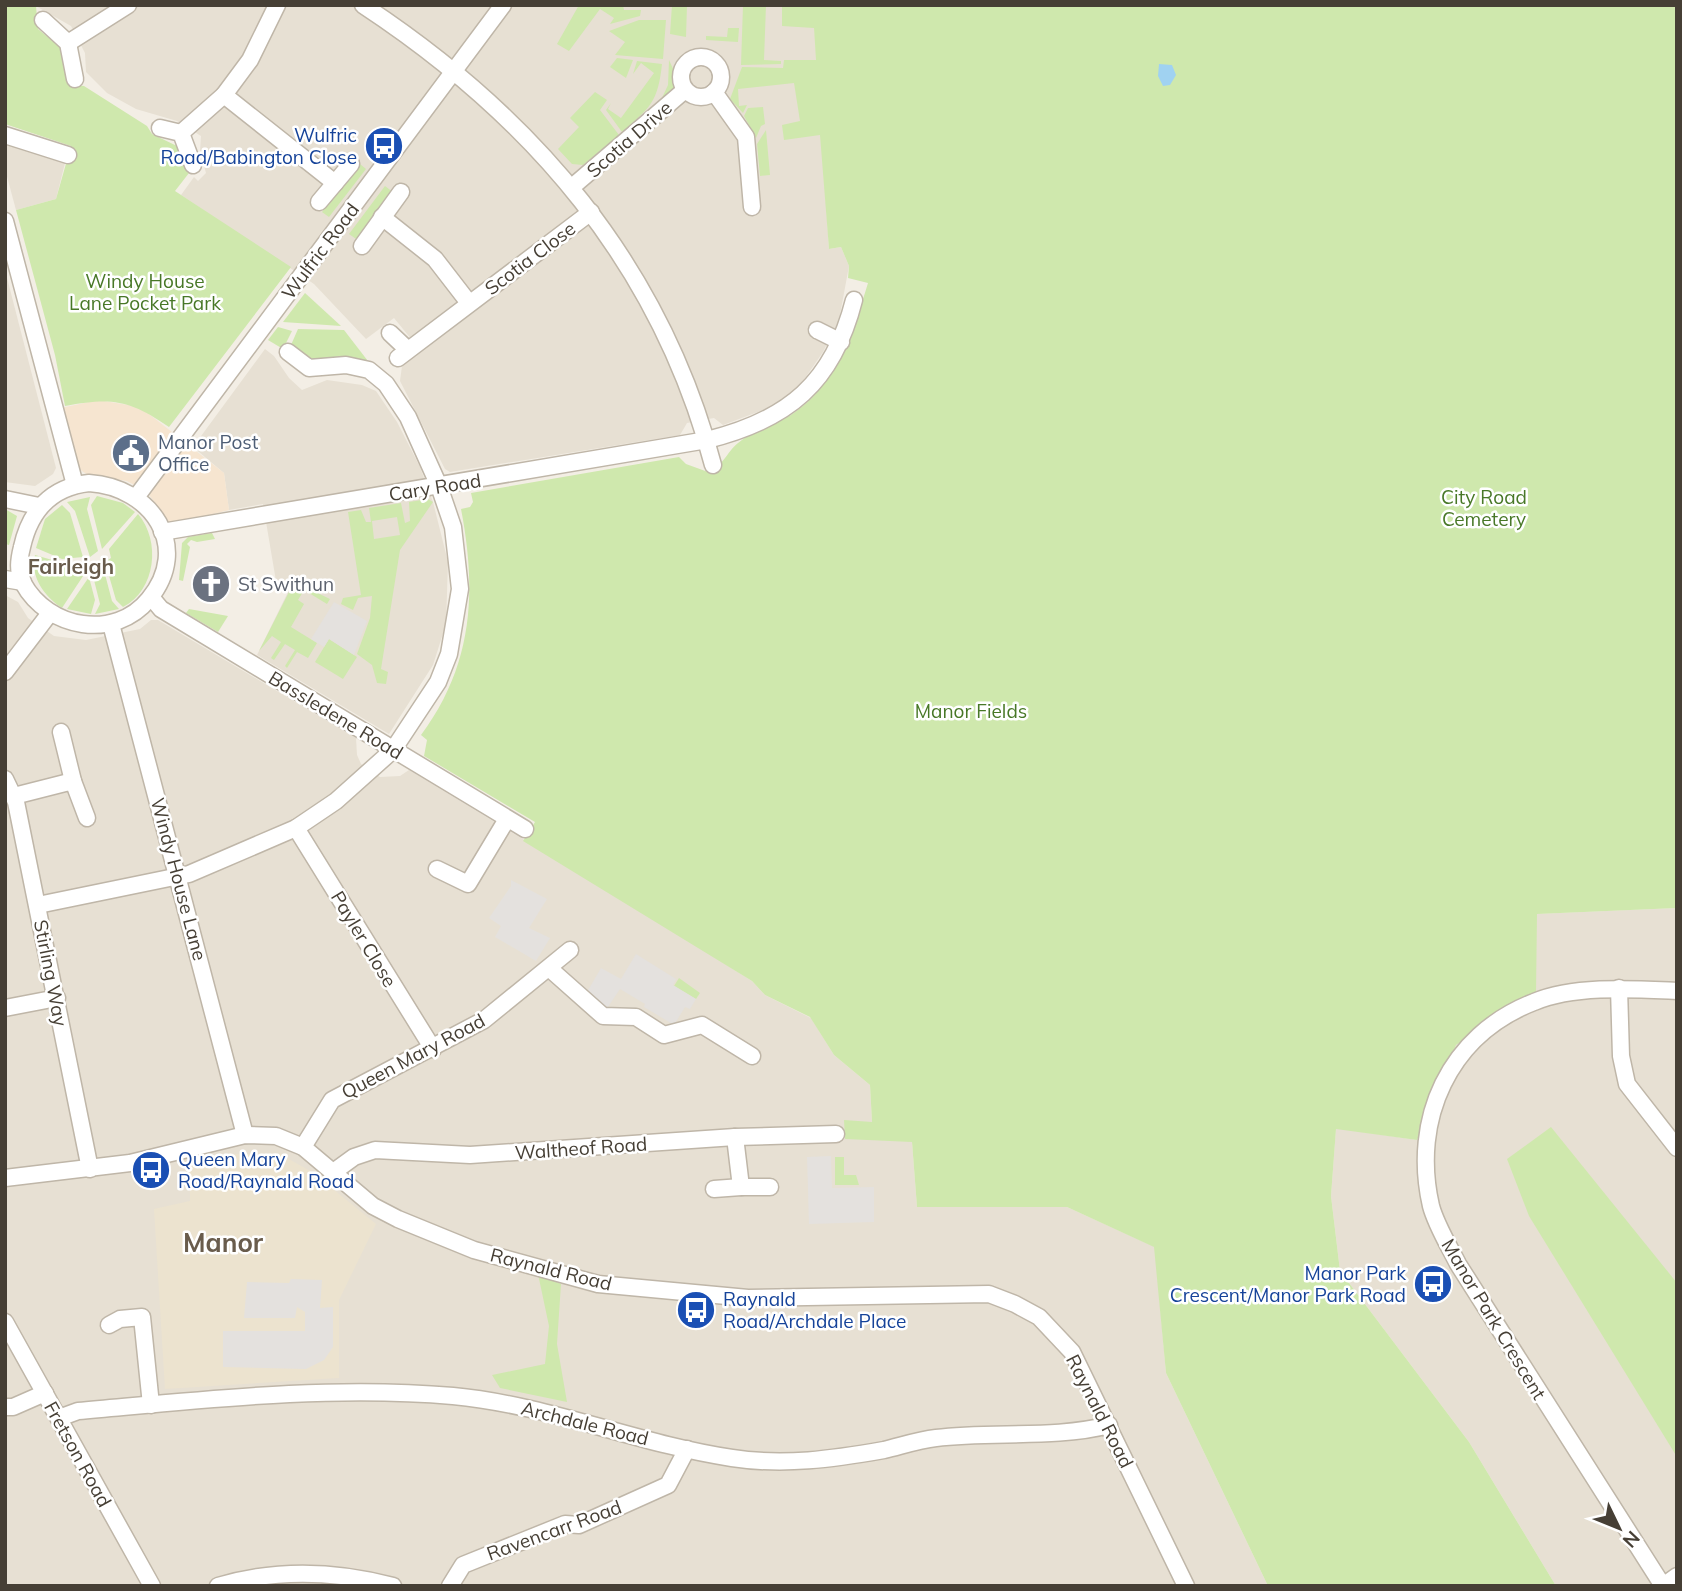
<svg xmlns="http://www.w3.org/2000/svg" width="1682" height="1591" viewBox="0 0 1682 1591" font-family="Mulish,sans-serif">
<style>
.residential{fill:#e7e0d3}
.commercial{fill:#f6e5d0}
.education{fill:#ece3cf}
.green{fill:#cfe8ad;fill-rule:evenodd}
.parking{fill:#e4e1de}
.water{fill:#a0d2f1}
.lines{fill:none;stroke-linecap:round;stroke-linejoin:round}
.minor-casing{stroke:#bfb6a8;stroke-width:19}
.minor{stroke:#fff;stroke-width:16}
.labels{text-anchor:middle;stroke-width:5;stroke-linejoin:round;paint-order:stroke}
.transit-label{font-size:19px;fill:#164399;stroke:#fff;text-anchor:end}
.street-label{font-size:19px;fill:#463f35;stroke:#fff}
.park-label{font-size:19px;fill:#487827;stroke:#fff}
.service-label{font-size:19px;fill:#4e5e75;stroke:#fff;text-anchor:start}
.worship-label{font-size:19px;fill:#5b616d;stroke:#fff;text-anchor:start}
.neighbourhood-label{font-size:21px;font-weight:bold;fill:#695c4c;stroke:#fff}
.district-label{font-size:26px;font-weight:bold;fill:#695c4c;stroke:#fff}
</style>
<rect width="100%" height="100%" fill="#f3eee5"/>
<g class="residential">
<polygon points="34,5 813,5 829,249 841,247 849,266 839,320 823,352 801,384 780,402 763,410 723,425 714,418 687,423 680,435 450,472 445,469 400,381 402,366 421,351 394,318 366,339 314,284 181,195 194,177 198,181 206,173 200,152 201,136 177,121 136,109 107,93 86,72 85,53 71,26"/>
<polygon points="9,144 65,163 56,199 16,210 5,169 5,145"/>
<polygon points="5,270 56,468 53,474 35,486 5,482"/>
<polygon points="265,349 274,356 289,378 302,390 327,380 362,385 376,391 397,422 420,467 433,502 448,562 446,624 433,665 389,734 257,655 289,590 277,587 263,504 229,510 224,473 193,447"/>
<polygon points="5,595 18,602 28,618 54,636 86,640 140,629 151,620 158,620 356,738 357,755 361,764 380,777 400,776 409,770 632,905 752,981 765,995 811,1018 834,1055 870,1085 872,1122 912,1142 917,1207 1067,1207 1155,1247 1166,1373 1268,1586 5,1586"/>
<polygon points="1677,908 1677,1586 1556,1586 1469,1442 1340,1271 1331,1196 1336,1128 1417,1140 1456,1045 1536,993 1536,914"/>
</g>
<polygon class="commercial" points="98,400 140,407 224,473 229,510 175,524 170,523 147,492 127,481 88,475 76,467 61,408"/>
<polygon class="education" points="223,1154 280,1154 312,1172 376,1224 339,1300 339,1378 165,1389 154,1209 190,1201 190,1165"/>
<g class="green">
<path d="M5,5L36,6L38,29L61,48L69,84L84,86L147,126L152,134L177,146L189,173L175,191L291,267L169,427C130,400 112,397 65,406L55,355L16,210L56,199L71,146L5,124Z"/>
<polygon points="579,5 623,5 624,10 641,10 640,16 610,24 614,18 600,9 569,51 557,44"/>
<polygon points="672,5 687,5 686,37 670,34"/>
<polygon points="743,5 766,5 764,60 781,61 781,64 741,65"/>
<path d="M782,5H1677V908L1537,914L1536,993L1456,1045L1417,1140L1336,1129L1331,1196L1340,1271L1469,1442L1556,1586H1268L1166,1373L1154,1247L1067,1207H917L912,1142L845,1139L844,1120L872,1122L870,1085L834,1055L810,1017L765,995L752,981L523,841L535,822L424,756L427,740L421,735C473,665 477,592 461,509L470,507L473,502L471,493L679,457L686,464L708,472C726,463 725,454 738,443C753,430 775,425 791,415C837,385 853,332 868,283L848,278L849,266L841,247L829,249L820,135L784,140L782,125L800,121L794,83L738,89L739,106L747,105L743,113L730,99L742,67L783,68L784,60H816L814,28L782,26Z"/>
<polygon points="639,20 666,20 663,59 615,55 625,42 609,31"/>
<polygon points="728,28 739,28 738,42 706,40 706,36 727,37"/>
<polygon points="617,58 633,60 626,78 610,67"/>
<polygon points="669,60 675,73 675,89 661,100 668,85"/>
<path d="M637,61L662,64C658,102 650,108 622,132L606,110L611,103L608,109L621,118L654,73L641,63L633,74Z"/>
<polygon points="595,92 607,100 600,110 619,135 583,165 572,164 558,149 579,127 570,118"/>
<polygon points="763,107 765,124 761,126 756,138 744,116 748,108"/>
<polygon points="766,130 770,175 760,176 757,144"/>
<polygon points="360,164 366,169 329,217 322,212"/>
<polygon points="385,186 394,193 359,241 349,234"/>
<polygon points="305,293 341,326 283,322"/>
<polygon points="278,327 292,331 283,349 268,340"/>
<polygon points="298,329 344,330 371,365 312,360 291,345"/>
<polygon points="97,496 123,503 135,512 102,549 91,505"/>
<polygon points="90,497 87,509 98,551 90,557 75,511 67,502"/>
<path d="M428,499L433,502L400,550L381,669L388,672L386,684L377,683L372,665L357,654L370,618L372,596L358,598L353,610L341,604L343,598L361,595L348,512L361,510L366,522H371L369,508L401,503L405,523L410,521L409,502ZM397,517L400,535L374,539L372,521Z"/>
<polygon points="62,505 70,513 83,557 62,559 36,548 45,519"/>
<polygon points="5,509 17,516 9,545 5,544"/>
<path d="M138,514C161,541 156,590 123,607L116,600L105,562L111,558L109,549Z"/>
<polygon points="212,533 215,539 197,542 191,540 187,544 190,547 183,581 179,580 182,543 188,537"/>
<path d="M35,555L66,564L84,563L87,570L62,608C44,596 30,577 35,555Z"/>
<polygon points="101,559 112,601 119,609 95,614 100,604 92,572"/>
<polygon points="89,577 95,600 91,614 67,609"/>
<polygon points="305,587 330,599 327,604 304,590 298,600 304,604 291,627 317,643 308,658 297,652 287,668 285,666 295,650 285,644 274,660 271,658 281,642 272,636 259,651 290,590"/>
<polygon points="189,609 228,616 218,632 186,613"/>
<polygon points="329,639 357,657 343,679 315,662"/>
<polygon points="679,978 700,993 696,999 674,986"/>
<polygon points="1551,1127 1677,1283 1677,1457 1529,1216 1507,1159"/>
<polygon points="835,1157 844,1157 844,1175 856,1175 859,1185 835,1185"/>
<polygon points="538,1274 561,1284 557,1344 567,1402 500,1388 492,1375 545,1364 549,1326"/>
</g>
<g class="parking">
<polygon points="334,602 367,621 354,655 329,639 324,647 311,639"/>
<polygon points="511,880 547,899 529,928 550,938 536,961 495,937 501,926 489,918 511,886"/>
<polygon points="636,954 676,979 673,985 696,999 690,1009 685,1007 674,1025 644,1007 645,1004 620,989 608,1007 598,1003 587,992 601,968 621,979"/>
<polygon points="831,1156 832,1188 874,1187 874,1222 809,1224 807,1157"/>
<polygon points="291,1279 322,1280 320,1308 333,1307 333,1347 324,1360 306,1369 223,1367 223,1331 305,1331 305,1312 297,1307 295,1318 244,1318 247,1282 289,1283"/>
</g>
<polygon class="water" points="1159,64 1172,65 1176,75 1170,85 1163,86 1158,76"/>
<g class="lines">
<g class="minor-casing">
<g id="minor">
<polyline points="277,5 250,60 224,95 335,183"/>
<path d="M363,5C533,117 660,264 713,465"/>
<polyline points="43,20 68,43 75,79"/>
<polyline points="68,43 128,5"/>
<circle cx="701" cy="77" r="20"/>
<polyline points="714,92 746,137 752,207"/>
<polyline points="160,128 181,133 193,165"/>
<polyline points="181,133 224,95"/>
<polyline points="5,135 68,155"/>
<polyline points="572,187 685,90"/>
<polyline points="319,202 351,164"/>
<polyline points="382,217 435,259 469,303"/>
<polyline points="5,221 75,485"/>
<polyline points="362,246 401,192"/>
<polyline points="817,330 841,342"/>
<polyline points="390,333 408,350"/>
<polyline points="398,358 591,212"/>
<path d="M89,483C152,487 192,547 149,599C115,641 48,629 23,583C17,571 19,559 22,547C30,511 51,487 89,483Z"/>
<polyline points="137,496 503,5"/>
<polyline points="5,499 39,506"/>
<path d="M162,532L707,440C788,420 833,383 854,300"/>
<polyline points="5,579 23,582"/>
<polyline points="151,597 161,609 525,829"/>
<polyline points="111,624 245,1135"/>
<polyline points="5,672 50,613"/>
<polyline points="61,732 73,781"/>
<polyline points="5,779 16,802 90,1169"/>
<polyline points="14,796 73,781 87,818"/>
<polyline points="296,828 433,1049"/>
<polyline points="437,869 468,884 507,819"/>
<polyline points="38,905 189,874 296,828 336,801 393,750 438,682 449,654 460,589 453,527 439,486 408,417 386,384 369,370 346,365 309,368 288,352"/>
<polyline points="550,969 603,1016 636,1017 664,1035 702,1025 752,1056"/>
<polyline points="1619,988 1621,1056 1627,1084 1677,1148"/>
<path d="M1677,991C1633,989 1575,985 1534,1002C1449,1035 1411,1119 1431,1206C1436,1225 1449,1246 1458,1264L1663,1586L1677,1576"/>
<polyline points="5,1008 57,998"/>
<polyline points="735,1137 741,1187 770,1187"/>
<polyline points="303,1147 332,1100 484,1020 570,950"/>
<polyline points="332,1173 354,1157 375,1150 470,1155 735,1137 836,1134"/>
<polyline points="5,1178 130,1163 245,1135 276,1136 303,1147 373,1206 398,1219 474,1250 598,1284 748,1298 989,1294 1015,1304 1039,1317 1072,1352 1186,1586"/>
<polyline points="714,1189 741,1187"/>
<polyline points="5,1322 152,1586"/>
<polyline points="109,1325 120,1319 142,1317 151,1405"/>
<polyline points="5,1407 13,1407 45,1393"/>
<path d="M59,1418L78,1411C202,1400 329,1385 453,1396C549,1405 638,1444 732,1458C784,1466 833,1459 884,1450C901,1446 918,1440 936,1438C992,1431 1056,1439 1109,1425"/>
<path d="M218,1586C275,1569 336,1571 393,1586"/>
<polyline points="450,1586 463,1565 565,1524 579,1525 668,1485 687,1449"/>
</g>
</g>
<use href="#minor" class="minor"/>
</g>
<defs>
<g id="bus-disc" transform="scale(2.0125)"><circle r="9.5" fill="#1a4fb4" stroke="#fff"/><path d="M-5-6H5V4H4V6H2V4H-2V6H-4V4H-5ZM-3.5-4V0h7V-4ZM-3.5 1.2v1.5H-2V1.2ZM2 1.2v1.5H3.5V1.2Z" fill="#fff"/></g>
<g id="civic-disc" transform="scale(2.0125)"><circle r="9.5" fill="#5c6f8a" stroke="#fff"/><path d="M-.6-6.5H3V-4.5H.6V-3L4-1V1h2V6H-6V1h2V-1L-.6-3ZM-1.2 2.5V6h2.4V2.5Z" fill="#fff"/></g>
<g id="church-disc" transform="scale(2.0125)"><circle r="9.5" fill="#6b7280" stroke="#fff"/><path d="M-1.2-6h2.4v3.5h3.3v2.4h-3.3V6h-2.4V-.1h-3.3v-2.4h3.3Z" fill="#fff"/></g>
</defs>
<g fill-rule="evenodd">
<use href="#bus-disc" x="384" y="146"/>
<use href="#civic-disc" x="131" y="453"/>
<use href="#church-disc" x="211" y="584"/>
<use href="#bus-disc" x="151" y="1170"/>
<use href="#bus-disc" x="1433" y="1284"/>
<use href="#bus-disc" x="696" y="1310"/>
</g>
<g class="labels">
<g class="transit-label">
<text x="357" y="142">Wulfric<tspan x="357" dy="22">Road/Babington Close</tspan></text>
<text x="178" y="1166" text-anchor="start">Queen Mary<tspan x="178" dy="22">Road/Raynald Road</tspan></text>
<text x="1406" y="1280">Manor Park<tspan x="1406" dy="22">Crescent/Manor Park Road</tspan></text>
<text x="723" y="1306" text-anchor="start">Raynald<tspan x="723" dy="22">Road/Archdale Place</tspan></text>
</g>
<g class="street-label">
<text transform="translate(629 139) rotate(-41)" y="7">Scotia Drive</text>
<text transform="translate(320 251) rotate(-53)" y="7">Wulfric Road</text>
<text transform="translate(530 258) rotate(-37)" y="7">Scotia Close</text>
<text transform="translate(435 487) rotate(-9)" y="7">Cary Road</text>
<text transform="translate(336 715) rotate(31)" y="7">Bassledene Road</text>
<text transform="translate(179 879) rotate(75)" y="7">Windy House Lane</text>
<text transform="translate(364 939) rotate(59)" y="7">Payler Close</text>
<text transform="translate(51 973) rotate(79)" y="7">Stirling Way</text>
<text transform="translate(413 1056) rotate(-28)" y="7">Queen Mary Road</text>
<text transform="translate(581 1148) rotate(-4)" y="7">Waltheof Road</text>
<text transform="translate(551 1269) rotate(14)" y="7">Raynald Road</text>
<text transform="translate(1494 1319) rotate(59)" y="7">Manor Park Crescent</text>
<text transform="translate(1100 1411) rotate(63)" y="7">Raynald Road</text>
<text transform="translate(585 1423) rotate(14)" y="7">Archdale Road</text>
<text transform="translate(78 1454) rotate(61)" y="7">Fretson Road</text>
<text transform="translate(554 1530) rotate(-20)" y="7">Ravencarr Road</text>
</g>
<g class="park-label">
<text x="145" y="288">Windy House<tspan x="145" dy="22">Lane Pocket Park</tspan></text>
<text x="1484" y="504">City Road<tspan x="1484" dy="22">Cemetery</tspan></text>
<text x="971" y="718">Manor Fields</text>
</g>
<g class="service-label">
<text x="158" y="449">Manor Post<tspan x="158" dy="22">Office</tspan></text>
</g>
<g class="worship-label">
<text x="238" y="591">St Swithun</text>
</g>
<g class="neighbourhood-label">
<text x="71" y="574">Fairleigh</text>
</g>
<g class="district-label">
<text x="223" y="1252">Manor</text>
</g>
</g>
<rect width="1682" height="1591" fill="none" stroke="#463f35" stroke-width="14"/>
<g transform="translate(1619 1528) rotate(133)" stroke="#ffffff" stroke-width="5" paint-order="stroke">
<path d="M0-5L12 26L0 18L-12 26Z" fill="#463f35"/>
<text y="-10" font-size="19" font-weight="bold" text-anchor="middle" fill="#463f35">N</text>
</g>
</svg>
